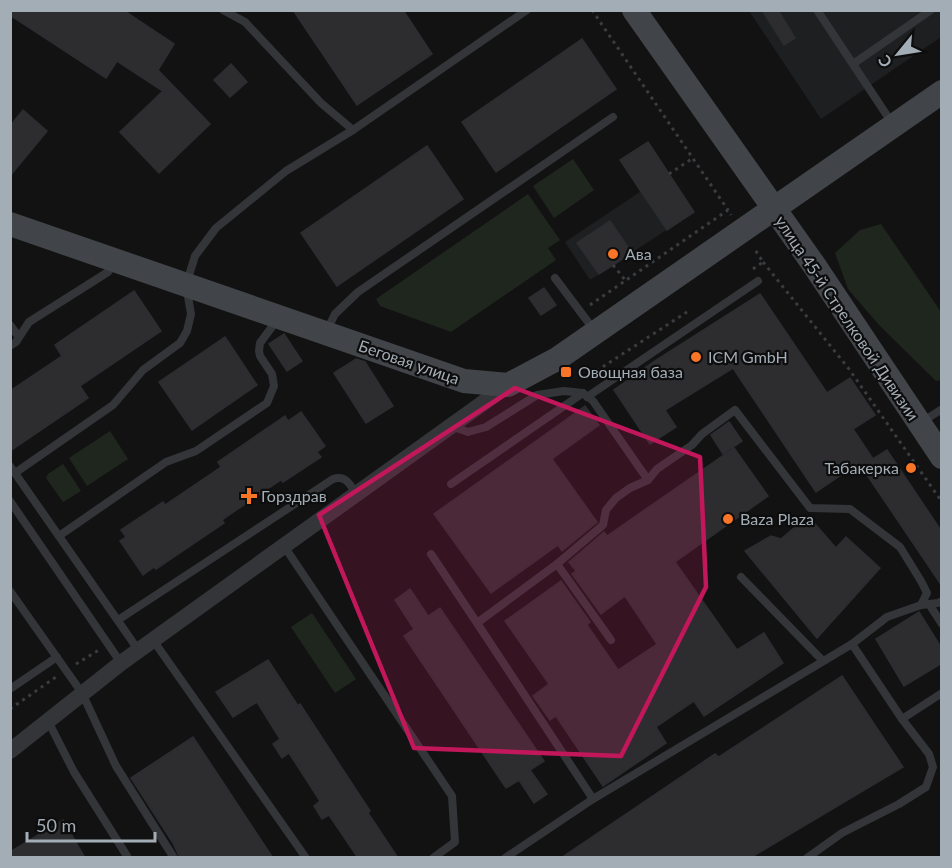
<svg xmlns="http://www.w3.org/2000/svg" width="952" height="868" viewBox="0 0 952 868" font-family="Lato,sans-serif">
<style>
.built{fill:#1e1f20}
.green{fill:#1f261e}
.building{fill:#2d2d30;stroke:#2c2d30;stroke-width:1.5}
.lines{fill:none;stroke-linecap:round;stroke-linejoin:round}
.path{stroke:#393d40;stroke-width:3;stroke-dasharray:3 4.5;stroke-linecap:butt}
.lane{stroke:#333539;stroke-width:8}
.street{stroke:#333539;stroke-width:16}
.secondary{stroke:#414549;stroke-width:24}
.marked{fill:#c2185b;fill-opacity:0.2;stroke:#c2185b;stroke-width:4.5;stroke-linejoin:round}
.poi-dot{fill:#f87426;stroke:#0d0d0e;stroke-width:2}
.labels{text-anchor:middle;stroke-width:4.5;stroke-linejoin:round;paint-order:stroke}
.poi-label{font-size:16px;fill:#a3adb5;stroke:#0d0d0e;text-anchor:start}
.street-label{font-size:16px;fill:#a3adb5;stroke:#0d0d0e}
</style>
<rect width="100%" height="100%" fill="#121213"/>
<g class="built">
<polygon points="749,11 941,11 941,37 821,119"/>
<polygon points="648,142 694,212 590,280 565,242 640,192 620,160"/>
</g>
<g class="green">
<polygon points="573,159 594,190 554,218 533,186"/>
<polygon points="528,194 560,240 548,248 556,260 451,332 380,306 376,299"/>
<polygon points="881,224 941,312 941,380 936,381 879,325 848,289 835,253 860,230"/>
<polygon points="110,431 128,459 87,486 69,458"/>
<polygon points="63,464 81,491 63,502 46,478 48,474"/>
<polygon points="312,613 356,679 335,693 291,627"/>
</g>
<g class="building">
<polygon points="10,10 123,10 174,44 158,70 210,124 159,173 120,132 163,91 117,61 106,78 10,15"/>
<polygon points="293,10 403,10 432,54 357,105"/>
<polygon points="762,10 778,10 795,38 784,45"/>
<polygon points="582,39 616,89 496,172 462,122"/>
<polygon points="231,64 247,82 230,97 214,80"/>
<polygon points="23,110 47,131 10,176 10,126"/>
<polygon points="648,142 694,212 667,230 620,160"/>
<polygon points="427,146 463,199 337,286 301,233"/>
<polygon points="610,221 632,253 599,274 577,243"/>
<polygon points="544,288 556,305 541,315 529,298"/>
<polygon points="134,291 161,331 80,386 88,398 10,451 10,391 62,356 55,345"/>
<polygon points="760,294 827,393 850,378 875,415 853,429 873,459 887,450 942,532 942,586 859,463 816,492 733,368 665,410 676,427 650,444 614,390 653,362"/>
<polygon points="284,334 302,361 287,371 269,344"/>
<polygon points="225,337 257,385 192,430 159,382"/>
<polygon points="356,359 365,362 393,406 366,423 334,373"/>
<polygon points="585,406 599,425 552,459 597,522 562,551 558,545 491,593 434,514"/>
<polygon points="301,412 325,446 317,452 321,457 283,482 281,480 235,511 222,520 224,523 156,569 154,567 143,575 120,541 126,537 121,530 163,502 165,505 221,467 218,462 285,416 288,421"/>
<polygon points="729,422 742,441 723,454 711,435"/>
<polygon points="734,448 768,496 675,562 737,650 764,633 783,663 704,716 694,701 656,727 666,743 603,786 556,716 550,720 533,696 549,684 505,621 561,581 590,622 587,625 618,670 657,644 625,596 601,614 572,574 576,571 569,562 604,532 607,536"/>
<polygon points="808,516 836,548 846,537 880,568 817,638 745,551 771,536 781,539"/>
<polygon points="410,589 428,616 440,608 544,761 530,770 547,794 534,803 519,780 506,788 404,636 414,629 395,600"/>
<polygon points="919,612 942,649 942,663 904,686 876,639"/>
<polygon points="268,660 298,706 300,704 370,811 368,813 398,858 358,858 329,815 322,819 314,806 320,801 289,753 282,758 273,744 280,739 257,702 233,717 216,692"/>
<polygon points="842,676 903,767 750,858 561,858 715,754 719,757"/>
<polygon points="193,737 273,858 180,858 173,843 131,778"/>
<polygon points="63,820 85,858 10,858 10,852"/>
</g>
<g class="lines">
<g class="path">
<polyline points="592,10 728,210"/>
<polyline points="669,174 693,158"/>
<polyline points="763,262 849,369 942,502"/>
<polyline points="613,265 626,281"/>
<polyline points="753,269 763,262 754,248"/>
<polyline points="590,305 728,210 731,215"/>
<polyline points="584,379 687,312"/>
<polyline points="76,664 99,650"/>
<polyline points="10,709 56,677"/>
</g>
<g class="lane">
<polyline points="223,10 245,22 321,103 353,130 527,10"/>
<polyline points="817,10 892,123"/>
<polyline points="853,64 931,10"/>
<polyline points="555,278 594,330"/>
<polyline points="10,325 19,337"/>
<polyline points="327,330 335,314 358,292 613,117"/>
<polyline points="10,346 16,342 29,322 108,272 114,263"/>
<polyline points="587,397 758,281"/>
<polyline points="922,422 942,409"/>
<polyline points="451,426 468,432 486,427 537,395 564,391 583,393 593,401 648,480"/>
<polyline points="10,466 139,651"/>
<polyline points="15,473 113,405 143,370 180,343 187,331 191,314 186,285 195,256 216,228 286,171 353,130"/>
<polyline points="451,484 583,393"/>
<polyline points="10,501 121,663"/>
<polyline points="59,536 166,462 196,451 267,403 274,386 272,374 260,356 259,351 260,343 277,320"/>
<polyline points="284,546 452,796 455,842 433,858"/>
<polyline points="431,554 477,623 557,564 603,525 606,510 616,498 630,488 648,480 657,469 692,445 702,434 735,410 810,508 850,509 900,547 921,581 927,593 921,605"/>
<polyline points="557,564 611,640"/>
<polyline points="741,577 823,661"/>
<polyline points="10,591 82,693 116,766 174,858"/>
<polyline points="929,604 942,624"/>
<path d="M118,620L333,479C346,475 350,484 356,494"/>
<polyline points="477,623 593,799"/>
<polyline points="153,640 306,858"/>
<polyline points="852,644 902,719 942,693"/>
<polyline points="10,689 57,657"/>
<polyline points="48,721 74,772 127,856 125,858"/>
<polyline points="505,858 593,799 852,644 887,617 921,605 938,603 942,601"/>
<polyline points="807,858 842,833 899,804 926,787 933,767 929,754 902,719"/>
</g>
<polyline class="street" points="10,751 121,663 508,385"/>
<g class="secondary">
<polyline points="634,10 814,265 942,457"/>
<polyline points="10,224 464,381 508,385 557,359 942,92"/>
</g>
</g>
<path class="marked" d="M515,388L700,457L706,587L621,756L414,748L319,515Z"/>
<g class="poi-dot">
<circle cx="613" cy="254" r="6"/>
<circle cx="696" cy="357" r="6"/>
<rect x="560" y="366" width="12" height="12" rx="3"/>
<circle cx="911" cy="468" r="6"/>
<path d="M246 487h6v6h6v6h-6v6h-6v-6h-6v-6h6z"/>
<circle cx="728" cy="519" r="6"/>
</g>
<g class="labels">
<g class="poi-label">
<text x="625" y="260">Ава</text>
<text x="708" y="363">ICM GmbH</text>
<text x="578" y="378">Овощная база</text>
<text x="899" y="474" text-anchor="end">Табакерка</text>
<text x="261" y="502">Горздрав</text>
<text x="740" y="525">Baza Plaza</text>
</g>
<g class="street-label">
<text transform="translate(847 318) rotate(56)" y="6">улица 45-й Стрелковой Дивизии</text>
<text transform="translate(409 362) rotate(19)" y="6">Беговая улица</text>
</g>
</g>
<rect width="952" height="868" fill="none" stroke="#a3adb5" stroke-width="24"/>
<g transform="translate(898 54) rotate(240)" stroke="#0d0d0e" stroke-width="4.5" paint-order="stroke">
<path d="M0-4.5L10 22L0 15L-10 22Z" fill="#a3adb5"/>
<text y="-9" font-size="16" font-weight="bold" text-anchor="middle" fill="#a3adb5">С</text>
</g>
<path d="M27 832v9h128v-9" fill="none" stroke="#a3adb5" stroke-width="3"/>
<text x="36" y="832" font-size="18" fill="#a3adb5" stroke="#0d0d0e" stroke-width="4.5" paint-order="stroke">50 m</text>
</svg>
